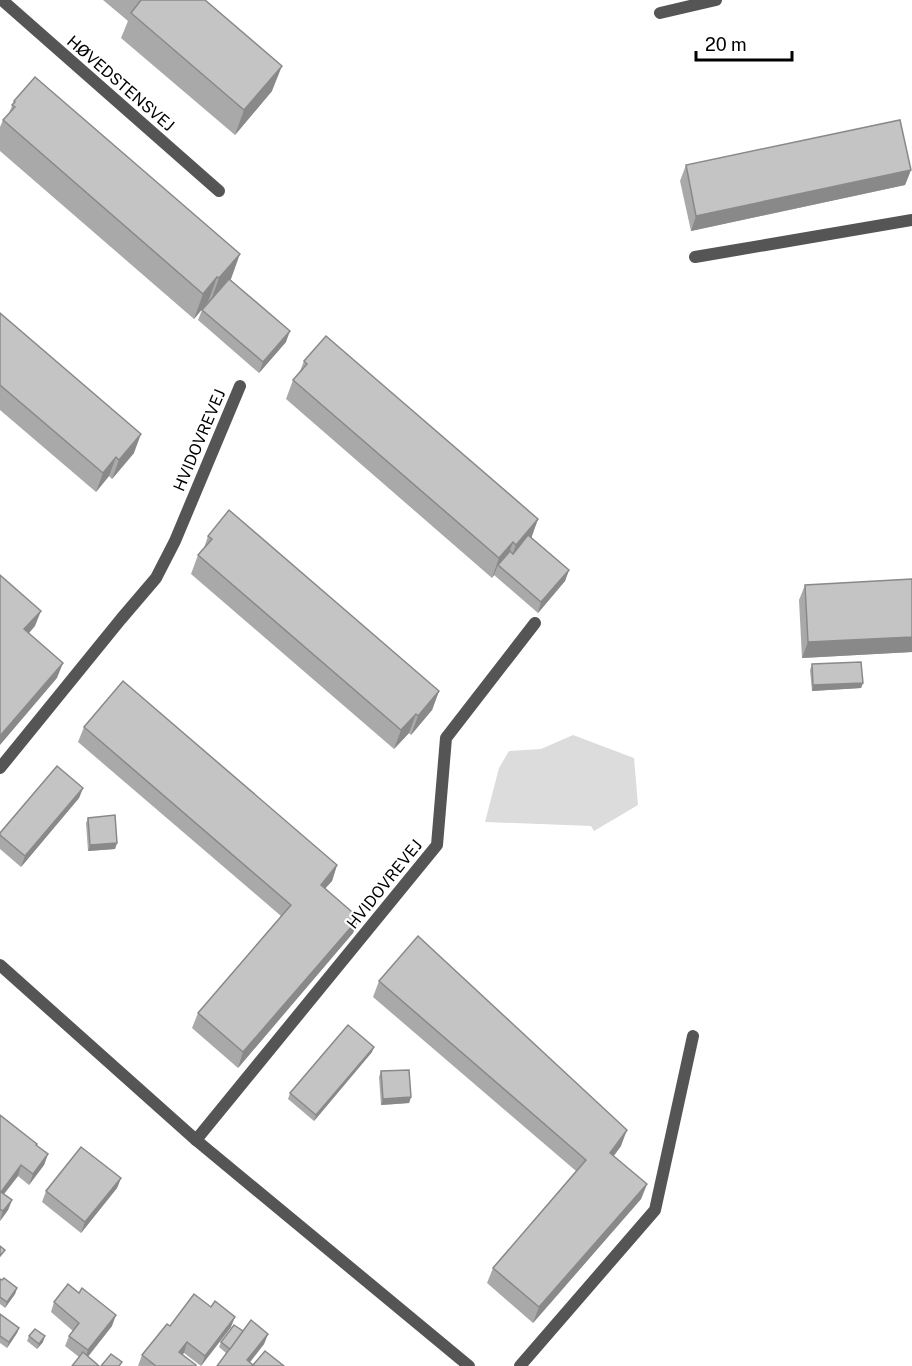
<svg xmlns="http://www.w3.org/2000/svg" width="912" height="1366" viewBox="0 0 912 1366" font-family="'Public Sans',sans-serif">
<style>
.green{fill:#dcdcdc}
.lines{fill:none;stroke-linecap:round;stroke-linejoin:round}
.minor{stroke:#555;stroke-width:12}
.tertiary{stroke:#555;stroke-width:12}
.wall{fill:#a9a9a9}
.shaded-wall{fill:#898989}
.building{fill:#c4c4c4;stroke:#898989;stroke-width:1.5}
.labels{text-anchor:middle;stroke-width:4.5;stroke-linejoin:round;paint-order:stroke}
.street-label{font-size:16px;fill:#000;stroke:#fff}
</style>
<rect width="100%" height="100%" fill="#fff"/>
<polygon class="green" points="573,735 634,758 638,805 594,831 591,826 485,822 499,768 509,751 541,749"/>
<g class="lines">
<g class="minor">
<polyline points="2,0 219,191"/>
<polyline points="660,13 716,0"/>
<polyline points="695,257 912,220"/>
<polyline points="0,768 121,619 156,578 175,541 240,386"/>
<polyline points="196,1140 437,845 446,738 535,623"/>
<polyline points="520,1366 655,1210 693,1036"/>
</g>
<polyline class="tertiary" points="0,965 196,1140 469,1366"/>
</g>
<g class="wall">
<polygon points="103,0 205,0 272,91 235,135 121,38 128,21"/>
<polygon points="14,101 231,280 286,342 259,373 198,320 202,310 208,302 194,319 0,151 0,127 3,120 9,113"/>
<polygon points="686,165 911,170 905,185 691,231 680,181"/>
<polygon points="0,313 134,453 112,479 109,476 96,492 0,410"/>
<polygon points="304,361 538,519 531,537 569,570 565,581 538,613 494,575 492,578 286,399 293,380 300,371"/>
<polygon points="208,536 439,691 432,710 411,735 409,733 394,749 191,574 198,555 204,548"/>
<polygon points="912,579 912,652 802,658 799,600 805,585"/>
<polygon points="812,664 863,683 861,688 812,691 810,670"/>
<polygon points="84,727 337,865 332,881 325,888 359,918 353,933 238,1068 192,1028 198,1013 281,916 78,742"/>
<polygon points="83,788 79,798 21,867 0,849 0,833"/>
<polygon points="88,818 117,843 115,849 88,851 86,823"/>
<polygon points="379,981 621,1146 614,1156 647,1184 641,1199 533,1323 487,1283 493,1268 576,1171 373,997"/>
<polygon points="372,1052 314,1121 288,1099 290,1093"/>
<polygon points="381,1071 411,1097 409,1103 381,1105 379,1077"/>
<polygon points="0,1115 37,1144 37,1146 48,1154 44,1165 29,1185 18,1176 4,1194 12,1200 8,1210 0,1221"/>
<polygon points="121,1178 117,1188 81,1233 42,1202 46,1191"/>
<polygon points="0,1279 17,1288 15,1294 5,1308 0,1304"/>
<polygon points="54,1302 112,1326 88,1357 79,1357 65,1346 69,1336 73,1331 51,1312"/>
<polygon points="0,1314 19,1328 17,1333 7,1348 0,1343"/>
<polygon points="170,1326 231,1327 201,1366 184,1353 182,1354 195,1366 138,1366 142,1355"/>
<polygon points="243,1331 268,1334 264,1344 250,1362 253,1365 284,1366 217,1366 226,1353 219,1347 221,1342"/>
<polygon points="29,1336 43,1342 37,1349 27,1341"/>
</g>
<g class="shaded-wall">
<polygon points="282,66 272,91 235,135 244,110"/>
<polygon points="911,170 905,185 691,231 696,216"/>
<polygon points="240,254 231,279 210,303 219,278"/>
<polygon points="217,277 208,302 194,319 203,294"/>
<polygon points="290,331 286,342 259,373 263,362"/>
<polygon points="141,434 134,453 112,479 119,460"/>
<polygon points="116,457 109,476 96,492 103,473"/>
<polygon points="538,519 531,539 509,564 516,545"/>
<polygon points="513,542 506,561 498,565 494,575 492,578 499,558"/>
<polygon points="569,570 565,581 538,613 541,602"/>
<polygon points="41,611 35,626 19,645 24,629"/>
<polygon points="912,637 912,652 802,658 808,642"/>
<polygon points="63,663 57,678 0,745 0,736"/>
<polygon points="863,683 861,688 812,691 813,685"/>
<polygon points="439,691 432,710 411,735 418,716"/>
<polygon points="416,714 409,733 394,749 401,730"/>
<polygon points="83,788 79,798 21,867 25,856"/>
<polygon points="117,843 115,849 88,851 90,845"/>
<polygon points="337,865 332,881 315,900 321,885"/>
<polygon points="359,918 353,933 238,1068 243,1052"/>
<polygon points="374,1047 372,1052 314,1121 316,1115"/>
<polygon points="411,1097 409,1103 381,1105 383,1099"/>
<polygon points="627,1130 621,1146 604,1168 610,1153"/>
<polygon points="48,1154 44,1165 29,1185 33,1174"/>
<polygon points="21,1165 18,1176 0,1199 1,1192"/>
<polygon points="121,1178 117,1188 81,1233 85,1222"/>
<polygon points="647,1184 641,1199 533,1323 539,1307"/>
<polygon points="12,1200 8,1210 0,1221 3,1211"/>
<polygon points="17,1288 15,1294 5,1308 7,1302"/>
<polygon points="116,1315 112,1326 84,1361 88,1350"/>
<polygon points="235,1317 231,1327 201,1366 205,1356"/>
<polygon points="19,1328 17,1333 7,1348 9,1342"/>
<polygon points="268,1334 264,1344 247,1366 247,1360"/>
<polygon points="45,1336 43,1342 37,1349 39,1344"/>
<polygon points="187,1342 184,1353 175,1362 179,1352"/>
</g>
<g class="building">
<polygon points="141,0 205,0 282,66 244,110 131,13"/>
<polygon points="35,77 240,254 219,278 217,277 203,294 3,120 15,107 12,105 15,102 14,101"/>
<polygon points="900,120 911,170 696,216 686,165"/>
<polygon points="229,279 290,331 263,362 202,310"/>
<polygon points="0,313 141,434 119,460 116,457 103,473 0,385"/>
<polygon points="326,336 538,519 516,545 513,542 499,558 293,380 307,364 304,361"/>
<polygon points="229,510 439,691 418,716 416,714 401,730 198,555 212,539 208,536"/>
<polygon points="528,535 569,570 541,602 498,565 510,551 513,554"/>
<polygon points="0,575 41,611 24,629 63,663 0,736"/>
<polygon points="912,579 912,637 808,642 805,585"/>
<polygon points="861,662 863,683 813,685 812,664"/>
<polygon points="123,681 337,865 321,885 359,918 243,1052 198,1013 291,905 84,727"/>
<polygon points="57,766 83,788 25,856 0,835 0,833"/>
<polygon points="115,815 117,843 90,845 88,818"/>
<polygon points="418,936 627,1130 610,1153 647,1184 539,1307 493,1268 586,1160 379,981"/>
<polygon points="348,1025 374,1047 316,1115 290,1093"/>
<polygon points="409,1070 411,1097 383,1099 381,1071"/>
<polygon points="0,1115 37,1144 36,1145 48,1154 33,1174 21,1165 1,1192 12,1200 3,1211 0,1209"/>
<polygon points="81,1147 121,1178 85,1222 46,1191"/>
<polygon points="0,1246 5,1250 0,1256"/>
<polygon points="4,1278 17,1288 7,1302 0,1297 0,1279 2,1280"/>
<polygon points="68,1284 79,1293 82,1288 116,1315 88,1350 69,1336 79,1323 54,1302"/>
<polygon points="194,1294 211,1307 215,1301 235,1317 205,1356 187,1342 179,1352 196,1365 195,1366 156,1366 142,1355 167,1324 170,1326"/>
<polygon points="0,1314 19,1328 9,1342 0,1336"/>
<polygon points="251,1320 268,1334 247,1360 253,1365 265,1351 284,1366 217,1366"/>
<polygon points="234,1325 243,1331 230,1349 221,1342"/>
<polygon points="35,1329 45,1336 39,1344 29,1336"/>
<polygon points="83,1352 99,1366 72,1366"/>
<polygon points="111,1354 122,1362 119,1366 101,1366"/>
</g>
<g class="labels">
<g class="street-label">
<text transform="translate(121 83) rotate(41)" y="6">HØVEDSTENSVEJ</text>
<text transform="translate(199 440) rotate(-67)" y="6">HVIDOVREVEJ</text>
<text transform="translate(384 884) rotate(-51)" y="6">HVIDOVREVEJ</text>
</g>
</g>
<path d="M696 51v9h96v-9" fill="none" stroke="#000000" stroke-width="3"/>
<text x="705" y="51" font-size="18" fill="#000000" stroke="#ffffff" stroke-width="4.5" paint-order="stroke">20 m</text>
</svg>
